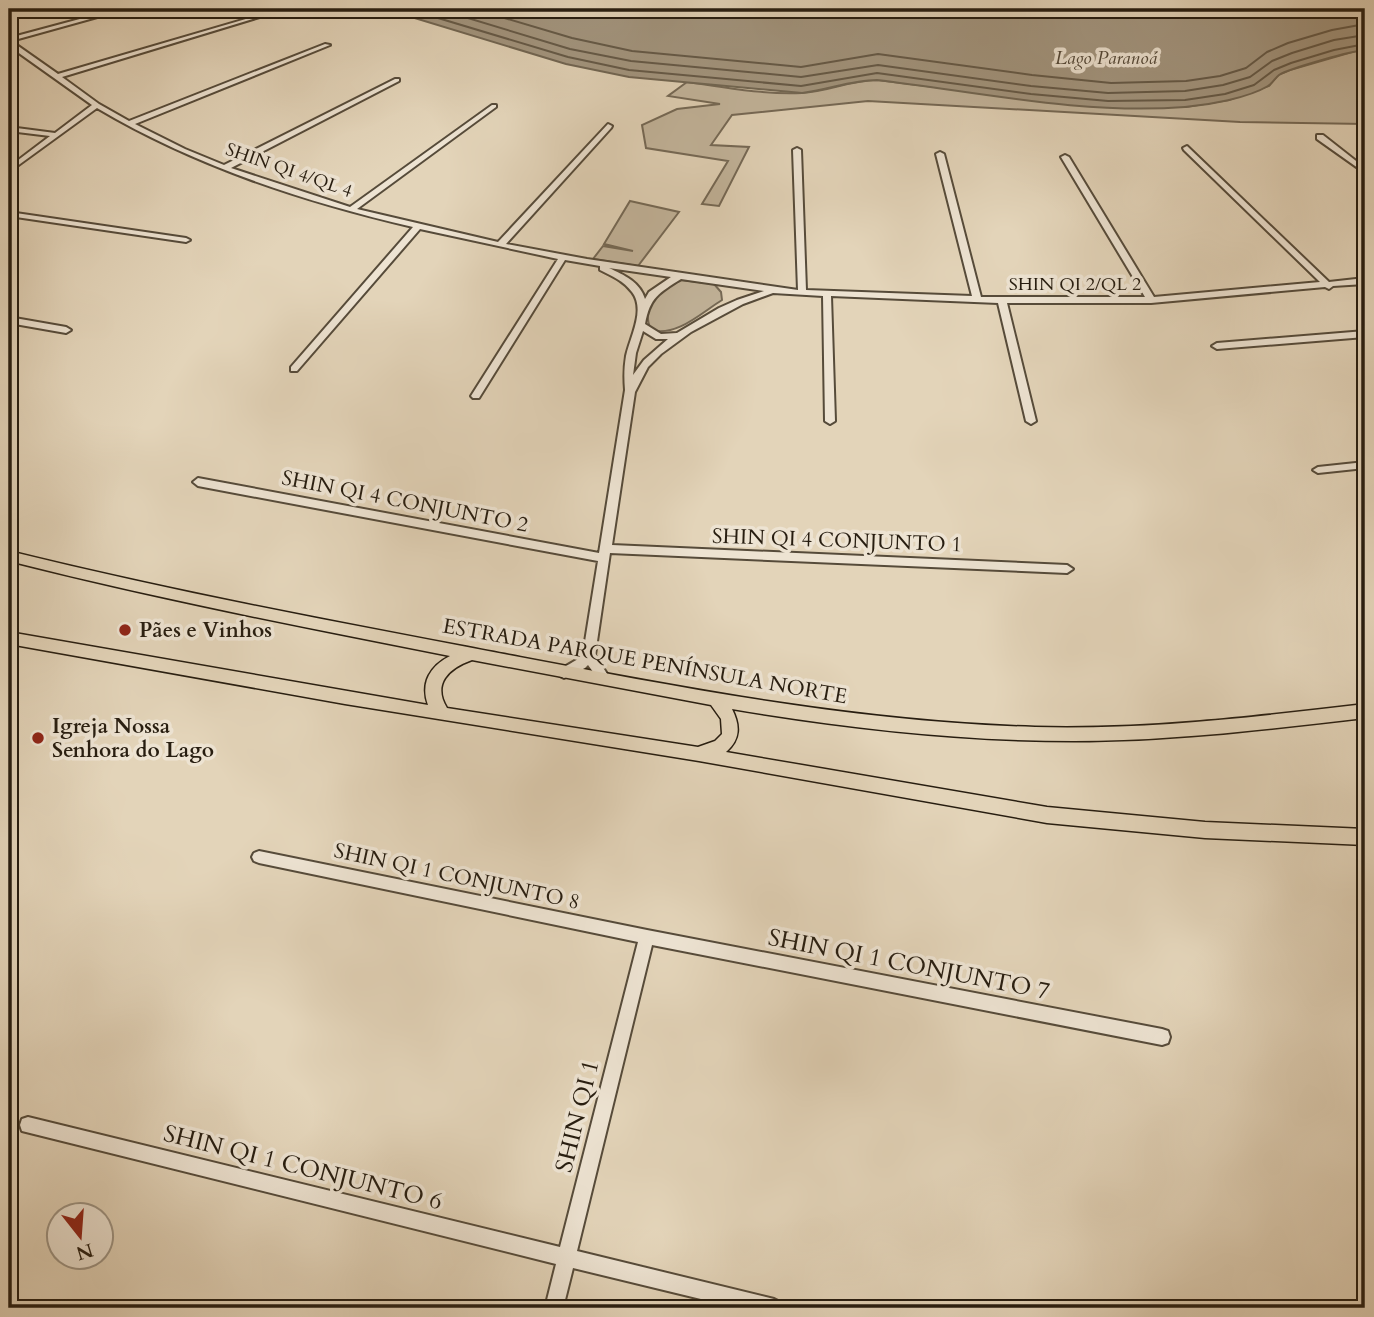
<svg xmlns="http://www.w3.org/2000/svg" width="1374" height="1317" viewBox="0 0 1374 1317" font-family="Cardo,serif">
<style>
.green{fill:#c3b59c;stroke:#756956;stroke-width:2}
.water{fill:#a39680;stroke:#716653;stroke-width:2}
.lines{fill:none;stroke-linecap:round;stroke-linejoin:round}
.shore{stroke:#655a48;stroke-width:2}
.minor-casing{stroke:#564b3a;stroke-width:4}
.major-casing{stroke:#271d10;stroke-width:3}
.minor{fill:#ede3d2;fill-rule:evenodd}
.major{fill:#e3d4b9;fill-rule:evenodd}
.poi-dot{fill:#8f2418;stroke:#ede3d2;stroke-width:2.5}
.labels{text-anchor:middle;stroke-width:7;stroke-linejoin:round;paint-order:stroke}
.far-street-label{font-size:18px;fill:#271d10;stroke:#ede3d2}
.far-water-label{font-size:19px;font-style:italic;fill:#524737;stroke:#ede3d2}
.street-label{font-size:21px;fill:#271d10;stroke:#ede3d2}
.poi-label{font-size:21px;font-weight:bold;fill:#271d10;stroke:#ede3d2;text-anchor:start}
.near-street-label{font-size:24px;fill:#271d10;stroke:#ede3d2}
</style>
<rect width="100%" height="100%" fill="#e3d4b9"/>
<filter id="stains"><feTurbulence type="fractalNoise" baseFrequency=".00286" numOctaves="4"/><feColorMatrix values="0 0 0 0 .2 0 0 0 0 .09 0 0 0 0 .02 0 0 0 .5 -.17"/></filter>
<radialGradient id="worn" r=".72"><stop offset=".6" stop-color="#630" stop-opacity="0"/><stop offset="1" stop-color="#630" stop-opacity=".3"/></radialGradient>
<g class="green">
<path d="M1359,50L1365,51V124L1240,122L868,101L732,115L711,145L749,147L719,206L702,204L728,161L646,148L642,125L677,109L720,104L668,96L687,82C725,87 764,95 802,93C828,92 850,80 877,80L1091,106L1186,107L1229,100L1269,86L1278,75L1290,70Z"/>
<polygon points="630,201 679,212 638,266 593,259 603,246 633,251 604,244"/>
<path d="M681,280L714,284L721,292L722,300C701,313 677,337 651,330C640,306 660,288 681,280Z"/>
</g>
<path class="water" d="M385,9H1365V51C1356,49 1288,69 1279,75C1275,78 1272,84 1268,86C1248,98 1209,105 1185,107C1083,115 978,92 877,80C851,80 828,90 802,93L629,77L566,64Z"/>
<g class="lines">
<g class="shore">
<polyline points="408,9 568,57 629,70 801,86 877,73 1031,94 1108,101 1185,100 1225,94 1254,85 1274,70 1291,63 1334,50 1365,44"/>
<polyline points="438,9 570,49 631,61 801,77 878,65 1031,86 1108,93 1185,91 1223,85 1250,77 1272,61 1292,53 1334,40 1365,35"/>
<polyline points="474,9 572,38 632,51 801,67 878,54 1032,75 1111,83 1186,81 1220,76 1246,68 1267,52 1288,43 1332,30 1365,24"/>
</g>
<g class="minor-casing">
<g id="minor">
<path d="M117,9H126L11,41L58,74L263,14V16L62,77L99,104L129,121L325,44L330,45L135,124L185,149L224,165L395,79H399V81L231,168L350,207L492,105H496V107L357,209L498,242L608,124L612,126L611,128L506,244L587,259L798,290L793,150L797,148L801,150L806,290L972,296L936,154L940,152L944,154L981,297H1145L1061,157L1065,155L1069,157L1154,297L1320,282L1184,150L1183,148L1187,146L1329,282L1365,278V284L1333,286L1329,289L1325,287L1151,303H1007L1036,421L1031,424L1026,421L998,303L831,296L835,421L830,424L825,421L823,296L773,293L743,304L691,332L661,354L648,367L635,392L612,545L1067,565L1073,569L1067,573L610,553L595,655L611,680L609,683H601L588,665L585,668L564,678L560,676L558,673C563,665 576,663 583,654L598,561L198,486L193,482L198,478L599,553L625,390C624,378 624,368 626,356C630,337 646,310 632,292C624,281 612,276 600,270V266L565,260L479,398H473L471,396L558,259L420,229L297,371H291V367L413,227C302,201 195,166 97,108L9,172V167L50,136L9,131V127L55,133L92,105L9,46V38ZM609,268L671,277L649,292L645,299C640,282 624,275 609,268ZM681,279L764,291L737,300L719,308L677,333L661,334L645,324C650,297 659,293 681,279ZM643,331L656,339H668L644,360L633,375L636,353Z"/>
<polygon points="1317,135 1323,135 1365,168 1365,173 1317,139"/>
<polygon points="9,212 186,238 190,240 186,242 9,216"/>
<polygon points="9,317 66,327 71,330 66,333 9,323"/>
<polygon points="1365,331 1365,337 1217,349 1212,346 1217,343"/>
<polygon points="1365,462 1365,468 1318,473 1313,470 1318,467"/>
<polygon points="259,851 647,930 1162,1029 1168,1031 1170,1037 1168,1043 1162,1045 652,945 577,1251 774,1299 780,1302 783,1308 738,1308 573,1268 563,1308 545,1308 556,1264 22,1131 20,1125 22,1119 28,1117 560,1247 638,942 259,863 254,861 252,857 254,853"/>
</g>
</g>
<g class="major-casing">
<path id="major" d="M9,551C174,592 342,623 509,655C683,688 857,722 1035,727C1145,730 1255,717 1365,704V718C1269,729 1172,741 1074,741C960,741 845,728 732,709C740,725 741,739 726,752L1047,807L1205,822L1365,829V845L1205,838L1047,823L699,761L345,704L9,644V632L428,705C420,683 430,666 450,656C302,627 155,598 9,561ZM472,660L711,705L721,719L722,734L715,741L698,747L447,708C432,684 449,668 472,660Z"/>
</g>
<use href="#minor" class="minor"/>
<use href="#major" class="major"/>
</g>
<g class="poi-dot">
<circle cx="125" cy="630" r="7"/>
<circle cx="38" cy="738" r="7"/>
</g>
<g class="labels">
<g class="far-street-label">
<text transform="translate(289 170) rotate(19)" y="6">SHIN QI 4/QL 4</text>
<text x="1075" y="290">SHIN QI 2/QL 2</text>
</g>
<g class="far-water-label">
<text x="1106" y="64">Lago Paranoá</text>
</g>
<g class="street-label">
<text transform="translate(405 501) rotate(11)" y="7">SHIN QI 4 CONJUNTO 2</text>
<text transform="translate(837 540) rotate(2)" y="7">SHIN QI 4 CONJUNTO 1</text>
<text transform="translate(645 661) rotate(10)" y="7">ESTRADA PARQUE PENÍNSULA NORTE</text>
<text transform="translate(457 876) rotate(12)" y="7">SHIN QI 1 CONJUNTO 8</text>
</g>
<g class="poi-label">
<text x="139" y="637">Pães e Vinhos</text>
<text x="52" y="733">Igreja Nossa<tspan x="52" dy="24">Senhora do Lago</tspan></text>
</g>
<g class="near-street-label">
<text transform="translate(909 964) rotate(11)" y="8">SHIN QI 1 CONJUNTO 7</text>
<text transform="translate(577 1116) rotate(-76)" y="8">SHIN QI 1</text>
<text transform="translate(303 1167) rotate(14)" y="8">SHIN QI 1 CONJUNTO 6</text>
</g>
</g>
<rect width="1374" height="1317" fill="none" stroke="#e3d4b9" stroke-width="35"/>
<rect x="10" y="10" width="1353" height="1296" fill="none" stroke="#271d10" stroke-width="3.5"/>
<rect x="18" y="18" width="1339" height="1282" fill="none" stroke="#271d10" stroke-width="2"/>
<g transform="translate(80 1236) rotate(163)"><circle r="33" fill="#ede3d2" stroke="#9e9484" stroke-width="2"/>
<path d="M0-5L12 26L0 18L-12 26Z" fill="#8f2418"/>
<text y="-10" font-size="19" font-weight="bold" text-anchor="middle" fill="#271d10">N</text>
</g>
<rect width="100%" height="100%" filter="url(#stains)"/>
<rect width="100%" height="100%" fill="url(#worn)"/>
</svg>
